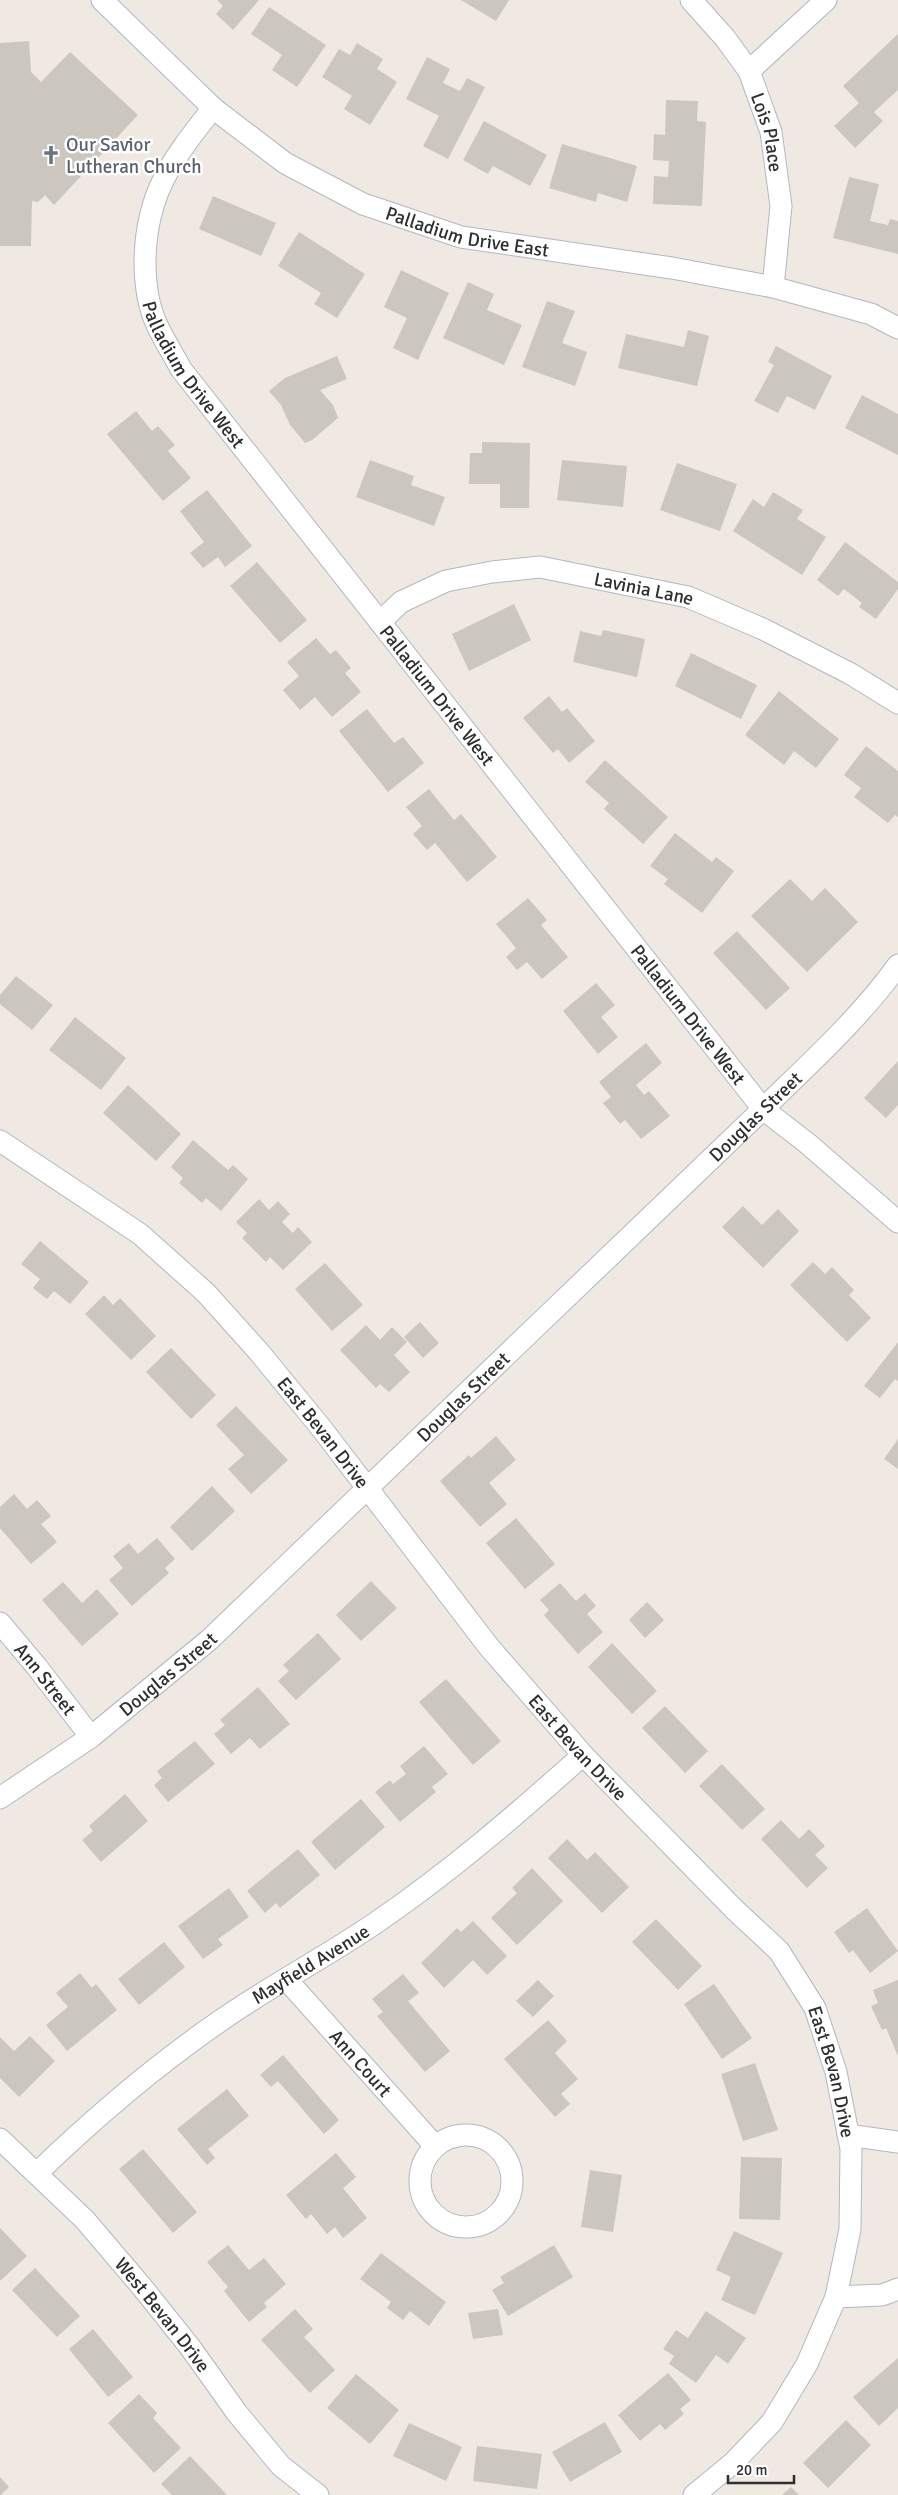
<svg xmlns="http://www.w3.org/2000/svg" width="898" height="2495" viewBox="0 0 898 2495" font-family="Signika,sans-serif">
<style>
.building{fill:#cbc7bf}
.lines{fill:none;stroke-linecap:round;stroke-linejoin:round}
.minor-casing{stroke:#b4b7c1;stroke-width:23}
.minor{stroke:#fff;stroke-width:21}
.labels{text-anchor:middle;stroke-width:5;stroke-linejoin:round;paint-order:stroke}
.street-label{font-size:19px;fill:#2e2e2e;stroke:#fff}
.worship-label{font-size:19px;fill:#5b616d;stroke:#fff;text-anchor:start}
</style>
<rect width="100%" height="100%" fill="#efe9e1"/>
<g class="building">
<polygon points="217,0 259,0 233,30 216,14 223,6"/>
<polygon points="461,0 509,0 496,21"/>
<polygon points="269,7 326,45 297,87 272,70 282,55 251,34"/>
<polygon points="898,34 898,90 874,112 883,121 855,148 834,126 859,103 843,86"/>
<polygon points="29,41 31,72 41,82 70,52 138,115 54,205 45,195 38,202 32,201 31,246 0,246 0,43"/>
<polygon points="357,43 383,59 377,69 397,82 370,125 344,109 352,96 322,77 339,49 350,55"/>
<polygon points="427,57 450,69 443,83 460,91 467,78 485,87 448,159 423,146 439,116 406,99"/>
<polygon points="666,100 698,101 697,121 706,122 702,206 653,204 654,176 668,177 669,161 653,160 654,134 665,135"/>
<polygon points="484,121 547,155 530,186 493,166 488,174 463,160"/>
<polygon points="562,144 637,166 627,202 598,193 596,202 549,188"/>
<polygon points="849,177 879,184 870,221 888,225 890,219 898,221 898,254 833,238"/>
<polygon points="213,196 276,223 261,256 199,229"/>
<polygon points="299,232 365,274 337,318 314,304 321,293 278,266"/>
<polygon points="401,270 449,293 418,360 393,348 407,318 384,307"/>
<polygon points="468,282 494,294 487,310 522,325 504,365 443,338"/>
<polygon points="547,301 575,311 562,343 587,352 575,386 522,367"/>
<polygon points="688,330 709,336 697,386 618,368 626,334 684,347"/>
<polygon points="776,346 832,376 815,410 787,396 778,413 754,401 774,365 768,362"/>
<polygon points="337,356 347,379 320,390 333,405 338,418 312,440 305,443 290,425 281,405 269,391 285,378"/>
<polygon points="862,395 898,414 898,455 845,428"/>
<polygon points="136,411 152,431 158,426 175,445 168,451 191,478 163,501 107,434"/>
<polygon points="482,442 530,443 529,508 500,508 500,484 469,484 470,453 482,453"/>
<polygon points="370,460 414,476 411,485 445,497 434,526 356,497"/>
<polygon points="562,460 627,466 623,507 557,500"/>
<polygon points="677,463 737,484 720,531 660,510"/>
<polygon points="207,490 252,546 225,567 218,557 203,568 190,553 204,542 180,511"/>
<polygon points="773,492 803,510 797,519 826,537 802,575 733,531 753,499 764,507"/>
<polygon points="845,542 898,582 898,589 876,619 859,607 862,603 844,589 838,596 817,580"/>
<polygon points="257,562 307,620 280,643 230,586"/>
<polygon points="514,604 531,640 469,671 452,634"/>
<polygon points="603,630 645,639 637,677 573,662 580,631 601,636"/>
<polygon points="316,638 330,654 336,650 351,668 345,673 361,692 332,717 315,697 300,710 283,690 299,676 287,662"/>
<polygon points="691,653 757,685 741,719 675,686"/>
<polygon points="779,691 839,739 816,768 794,751 784,765 745,735"/>
<polygon points="549,696 562,712 567,708 595,741 569,763 558,749 553,753 523,718"/>
<polygon points="367,709 394,743 403,737 424,763 388,792 339,731"/>
<polygon points="866,746 898,771 898,817 895,815 888,823 854,797 861,788 844,775"/>
<polygon points="605,760 668,817 643,844 604,809 609,803 585,782"/>
<polygon points="429,789 454,820 461,814 497,857 467,882 435,843 427,850 413,834 422,826 406,807"/>
<polygon points="675,833 712,862 716,857 734,871 702,913 664,884 668,879 650,866"/>
<polygon points="790,879 812,901 825,888 858,922 807,972 751,916"/>
<polygon points="528,898 547,920 541,925 568,957 542,979 527,962 517,970 506,957 516,948 496,924"/>
<polygon points="737,931 790,988 766,1010 713,953"/>
<polygon points="16,976 53,1005 32,1030 0,1004 0,995"/>
<polygon points="596,983 615,1005 601,1017 618,1037 598,1054 563,1011"/>
<polygon points="75,1017 126,1058 101,1090 49,1050"/>
<polygon points="646,1043 662,1063 636,1085 644,1095 649,1091 670,1116 641,1139 625,1120 620,1124 603,1103 611,1097 599,1082"/>
<polygon points="898,1061 898,1105 886,1118 864,1098"/>
<polygon points="128,1085 181,1134 156,1161 103,1113"/>
<polygon points="193,1140 228,1170 233,1165 248,1179 221,1211 206,1198 202,1203 179,1183 183,1178 171,1167"/>
<polygon points="259,1199 269,1210 278,1201 290,1214 282,1222 293,1233 298,1227 312,1242 283,1270 270,1257 266,1262 242,1238 247,1233 236,1222"/>
<polygon points="743,1206 762,1225 778,1209 799,1231 763,1268 722,1227"/>
<polygon points="40,1241 89,1282 70,1304 54,1291 47,1299 33,1288 40,1279 21,1264"/>
<polygon points="813,1262 825,1274 832,1267 854,1290 849,1295 871,1318 847,1342 790,1285"/>
<polygon points="325,1263 363,1305 332,1331 295,1289"/>
<polygon points="104,1295 113,1305 120,1298 156,1336 131,1360 85,1314"/>
<polygon points="420,1322 439,1343 423,1358 404,1337"/>
<polygon points="366,1325 380,1340 392,1327 407,1342 394,1355 410,1372 389,1392 380,1384 376,1388 340,1350"/>
<polygon points="898,1342 898,1381 895,1379 880,1398 864,1386"/>
<polygon points="171,1348 216,1395 191,1419 146,1372"/>
<polygon points="236,1406 288,1460 251,1494 228,1469 244,1455 216,1425"/>
<polygon points="496,1436 516,1460 489,1483 507,1504 480,1527 440,1481 469,1455 471,1458"/>
<polygon points="898,1439 898,1469 884,1459"/>
<polygon points="212,1486 235,1511 192,1551 170,1527"/>
<polygon points="14,1494 27,1509 37,1500 51,1516 41,1524 57,1542 31,1564 0,1528 0,1507"/>
<polygon points="516,1518 555,1564 525,1589 486,1543"/>
<polygon points="157,1538 175,1559 165,1568 169,1573 132,1606 109,1580 123,1568 113,1556 129,1543 138,1554"/>
<polygon points="371,1581 397,1608 361,1641 336,1615"/>
<polygon points="63,1582 82,1603 97,1589 119,1614 82,1646 42,1600"/>
<polygon points="560,1583 576,1601 585,1593 596,1606 587,1614 603,1632 578,1654 544,1615 549,1610 540,1600"/>
<polygon points="647,1602 664,1620 645,1638 629,1620"/>
<polygon points="318,1633 341,1659 296,1700 278,1681 289,1671 283,1665"/>
<polygon points="612,1643 657,1691 632,1714 588,1667"/>
<polygon points="446,1679 501,1741 473,1765 419,1702"/>
<polygon points="258,1687 290,1724 260,1749 250,1738 231,1754 214,1734 225,1725 220,1720"/>
<polygon points="665,1706 708,1751 685,1773 642,1728"/>
<polygon points="195,1741 215,1764 168,1802 154,1785 162,1778 157,1771"/>
<polygon points="424,1746 448,1774 432,1787 436,1792 400,1822 375,1792 390,1780 393,1784 406,1774 400,1766"/>
<polygon points="722,1764 765,1809 742,1830 699,1786"/>
<polygon points="125,1794 148,1821 101,1862 82,1840 93,1831 89,1826"/>
<polygon points="361,1799 385,1827 335,1870 311,1842"/>
<polygon points="781,1820 799,1839 809,1829 825,1846 815,1855 828,1868 807,1888 761,1839"/>
<polygon points="567,1839 587,1860 595,1852 629,1887 602,1913 548,1858"/>
<polygon points="298,1849 320,1875 280,1908 276,1903 265,1913 247,1891"/>
<polygon points="532,1868 563,1901 517,1945 491,1918 517,1893 512,1888"/>
<polygon points="229,1888 249,1917 218,1939 223,1945 203,1959 178,1926"/>
<polygon points="867,1908 898,1951 870,1973 853,1950 849,1953 834,1932"/>
<polygon points="656,1919 702,1966 678,1990 632,1942"/>
<polygon points="473,1921 507,1956 487,1975 473,1960 444,1988 421,1963 457,1928 461,1932"/>
<polygon points="164,1942 185,1967 139,2005 118,1979"/>
<polygon points="80,1973 92,1988 96,1984 117,2010 67,2051 46,2025 68,2007 56,1993"/>
<polygon points="403,1974 419,1993 408,2001 450,2051 425,2072 377,2016 383,2012 372,1999"/>
<polygon points="538,1980 554,1996 533,2017 516,2001"/>
<polygon points="898,1980 898,2056 886,2028 882,2030 871,2006 878,2003 873,1990"/>
<polygon points="714,1984 752,2038 722,2059 684,2004"/>
<polygon points="548,2020 567,2041 555,2053 578,2079 561,2094 570,2104 555,2117 504,2059"/>
<polygon points="30,2036 55,2061 19,2097 0,2078 0,2037 14,2051"/>
<polygon points="283,2055 339,2120 324,2134 278,2081 271,2087 260,2075"/>
<polygon points="755,2063 778,2130 743,2141 721,2074"/>
<polygon points="227,2089 249,2116 208,2149 215,2158 207,2165 177,2129"/>
<polygon points="143,2149 197,2212 173,2233 119,2169"/>
<polygon points="336,2153 356,2177 343,2188 367,2218 343,2238 335,2227 327,2234 311,2214 306,2219 286,2195"/>
<polygon points="741,2157 782,2158 780,2220 739,2219"/>
<polygon points="590,2170 622,2175 613,2232 581,2227"/>
<polygon points="0,2228 27,2256 0,2281"/>
<polygon points="734,2231 783,2253 755,2315 721,2300 731,2277 716,2270"/>
<polygon points="228,2245 249,2270 264,2258 286,2284 264,2303 267,2307 249,2322 224,2291 228,2287 207,2262"/>
<polygon points="554,2245 573,2277 508,2316 492,2290 504,2283 500,2277"/>
<polygon points="381,2253 446,2302 429,2326 410,2311 403,2320 387,2308 391,2302 360,2279"/>
<polygon points="35,2268 80,2316 57,2337 12,2290"/>
<polygon points="295,2309 313,2329 304,2337 335,2370 310,2393 261,2340"/>
<polygon points="498,2309 503,2335 473,2339 468,2313"/>
<polygon points="706,2311 746,2338 728,2364 716,2355 696,2383 669,2364 674,2356 663,2349 676,2330 688,2338"/>
<polygon points="93,2329 133,2377 108,2397 69,2349"/>
<polygon points="898,2358 898,2408 879,2426 853,2397"/>
<polygon points="668,2373 691,2400 680,2409 684,2414 665,2430 660,2424 640,2441 618,2415"/>
<polygon points="356,2374 399,2410 370,2444 327,2408"/>
<polygon points="139,2394 157,2413 153,2418 181,2448 154,2473 108,2423"/>
<polygon points="846,2420 871,2445 828,2488 803,2463"/>
<polygon points="605,2422 622,2452 570,2482 552,2452"/>
<polygon points="409,2423 462,2447 446,2481 393,2456"/>
<polygon points="477,2446 542,2454 537,2489 473,2481"/>
<polygon points="190,2456 227,2495 172,2495 161,2484"/>
<polygon points="0,2477 9,2487 1,2495 0,2495"/>
<polygon points="791,2487 799,2495 782,2495"/>
</g>
<g class="lines">
<g class="minor-casing">
<g id="minor">
<path id="s1" d="M102,0L213,108L285,163L363,204L461,237L672,268L773,287L871,314L898,328"/>
<path id="s2" d="M691,0L725,38L749,71L771,132L781,206L773,287"/>
<polyline points="749,71 826,0"/>
<path id="s3" d="M213,108C172,160 146,193 145,261C145,281 148,306 157,325C164,340 173,354 181,369L763,1109L807,1143L898,1222"/>
<path id="s4" d="M380,622L401,602L446,581L492,572L540,567L688,597L763,629L851,674L898,703"/>
<path id="s5" d="M0,1141L140,1234L206,1293L259,1352L322,1429L489,1647L583,1755L735,1910L779,1951L815,2008L836,2072L851,2149L850,2229L836,2297L807,2364L772,2422L734,2462L694,2495"/>
<path id="s6" d="M0,1623L37,1667L91,1737"/>
<path id="s7" d="M0,1798L91,1737L209,1640L763,1109C810,1063 860,1018 898,965"/>
<path id="s8" d="M287,1980L435,2146"/>
<polyline points="848,2135 898,2142"/>
<circle cx="466" cy="2181" r="46"/>
<path id="s9" d="M0,2139L85,2220L142,2287L190,2347L237,2413L281,2466L318,2495"/>
<path id="s10" d="M37,2173C94,2118 155,2066 220,2021C270,1986 324,1958 374,1924C449,1873 516,1815 583,1755"/>
<polyline points="836,2297 882,2295 898,2289"/>
</g>
</g>
<use href="#minor" class="minor"/>
</g>
<defs>
<g id="church-bare" transform="scale(1.5)"><path d="M-1.2-6h2.4v3.5h3.3v2.4h-3.3V6h-2.4V-.1h-3.3v-2.4h3.3Z" fill="#6b7280" stroke="#fff" stroke-width="2.5" paint-order="stroke"/></g>
</defs>
<g fill-rule="evenodd">
<use href="#church-bare" x="51" y="155"/>
</g>
<g class="labels">
<g class="street-label">
<text dy="7" stroke="none"><textPath href="#s2" startOffset="156">Lois Place</textPath></text>
<text dy="7" stroke="none"><textPath href="#s1" startOffset="442">Palladium Drive East</textPath></text>
<text dy="7" stroke="none"><textPath href="#s3" startOffset="298">Palladium Drive West</textPath></text>
<text dy="7" stroke="none"><textPath href="#s4" startOffset="280">Lavinia Lane</textPath></text>
<text dy="7" stroke="none"><textPath href="#s3" startOffset="702">Palladium Drive West</textPath></text>
<text dy="7" stroke="none"><textPath href="#s3" startOffset="1108">Palladium Drive West</textPath></text>
<text dy="7" stroke="none"><textPath href="#s7" startOffset="1019">Douglas Street</textPath></text>
<text dy="7" stroke="none"><textPath href="#s7" startOffset="614">Douglas Street</textPath></text>
<text dy="7" stroke="none"><textPath href="#s5" startOffset="439">East Bevan Drive</textPath></text>
<text dy="7" stroke="none"><textPath href="#s7" startOffset="209">Douglas Street</textPath></text>
<text dy="7" stroke="none"><textPath href="#s6" startOffset="72">Ann Street</textPath></text>
<text dy="7" stroke="none"><textPath href="#s5" startOffset="844">East Bevan Drive</textPath></text>
<text dy="7" stroke="none"><textPath href="#s10" startOffset="345">Mayfield Avenue</textPath></text>
<text dy="7" stroke="none"><textPath href="#s8" startOffset="111">Ann Court</textPath></text>
<text dy="7" stroke="none"><textPath href="#s5" startOffset="1264">East Bevan Drive</textPath></text>
<text dy="7" stroke="none"><textPath href="#s9" startOffset="240">West Bevan Drive</textPath></text>
</g>
<g class="worship-label">
<text x="66" y="151">Our Savior<tspan x="66" dy="22">Lutheran Church</tspan></text>
</g>
</g>
<path d="M728 2475v8h66v-8" fill="none" stroke="#2e2e2e" stroke-width="2.5"/>
<text x="736" y="2475" font-size="15" fill="#2e2e2e" stroke="#ffffff" stroke-width="4" paint-order="stroke">20 m</text>
</svg>
